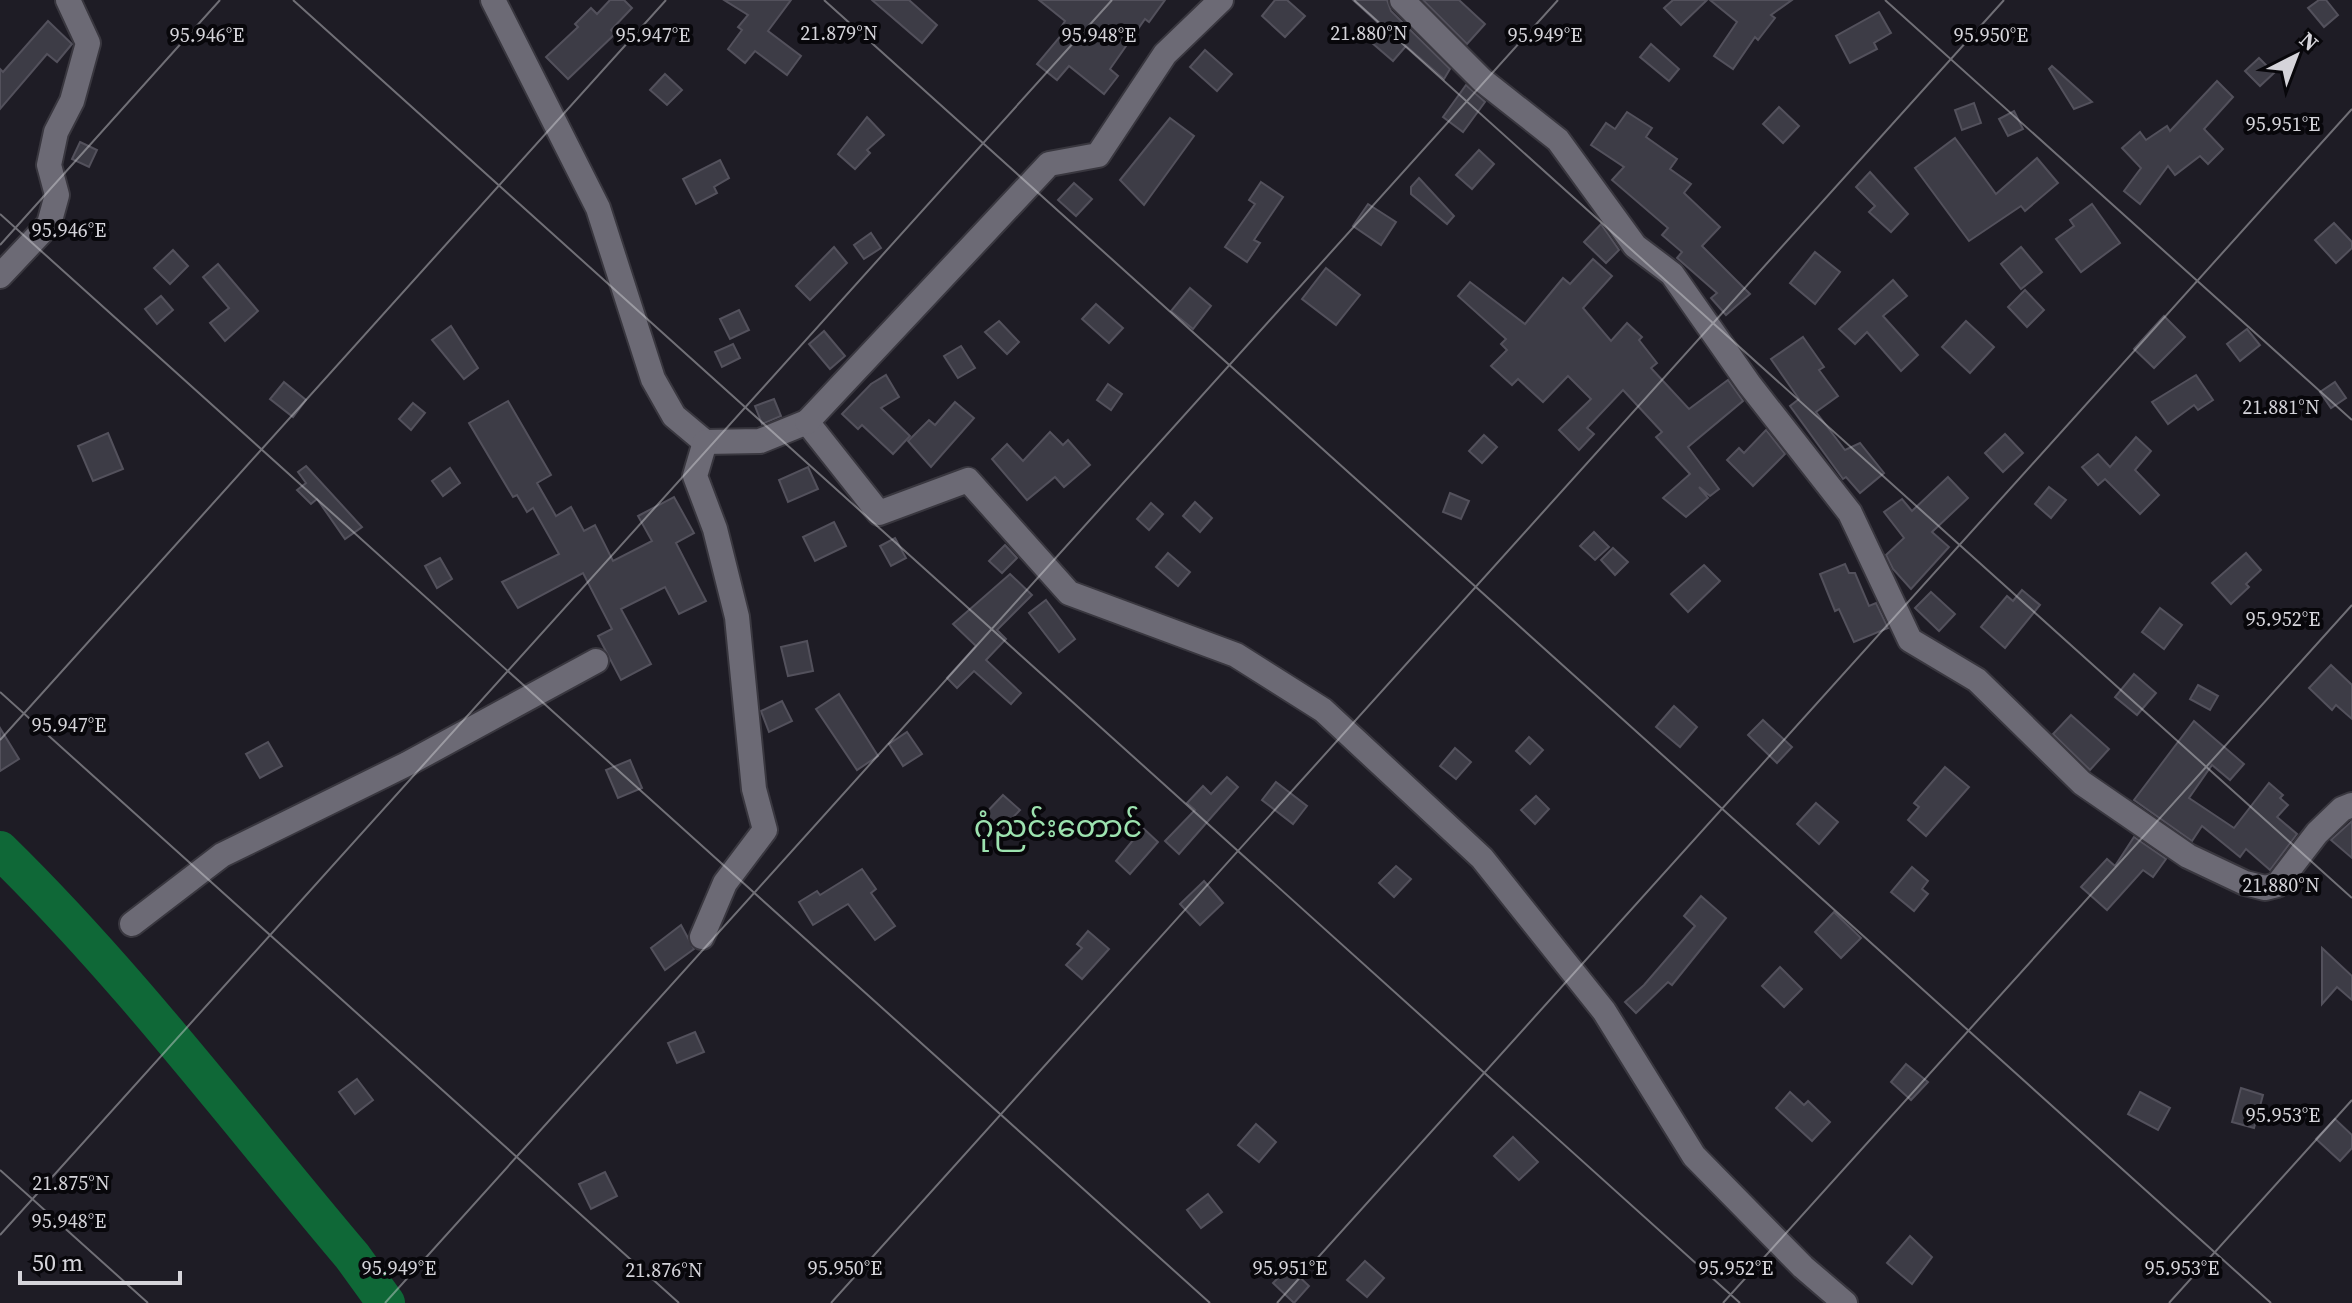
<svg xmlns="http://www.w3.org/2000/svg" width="2352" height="1303" viewBox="0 0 2352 1303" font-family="'Source Serif 4','Noto Sans Myanmar',serif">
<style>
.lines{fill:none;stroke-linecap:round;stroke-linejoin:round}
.river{stroke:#0f6837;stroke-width:38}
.building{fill:#3d3c46;stroke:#53515c;stroke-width:2}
.street-casing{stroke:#39373f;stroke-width:28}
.street{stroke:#6c6a75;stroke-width:24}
.ticks{fill:none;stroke:#d5d4da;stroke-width:2;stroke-opacity:0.45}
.labels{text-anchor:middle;stroke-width:8;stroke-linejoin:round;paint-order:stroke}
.quarter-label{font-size:30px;fill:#9ce2af;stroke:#08070b}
.ticks-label{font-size:20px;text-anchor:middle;fill:#d5d4da;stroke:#08070b;stroke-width:8;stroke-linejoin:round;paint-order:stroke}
</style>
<rect width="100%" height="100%" fill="#1e1c25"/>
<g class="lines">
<path class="river" d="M0,850C128,975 237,1120 352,1256L386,1303"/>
</g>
<g class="building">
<polygon points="610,0 624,0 632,8 611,30 615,34 568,79 546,57 578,27 575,24 591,8 597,14"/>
<polygon points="724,0 791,0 768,31 801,56 787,75 755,51 745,63 728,49 742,30 738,27 748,15"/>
<polygon points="872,0 909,0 937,25 922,43"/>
<polygon points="1039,0 1165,0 1149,22 1145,19 1110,69 1118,76 1104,94 1069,66 1057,80 1037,64 1064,32 1060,29 1065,21"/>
<polygon points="1275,0 1287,0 1305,16 1285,37 1262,16"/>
<polygon points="1353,0 1387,0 1391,11 1450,69 1444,79 1406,46 1393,61 1372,43 1385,29"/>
<polygon points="1423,0 1459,0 1485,24 1467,44"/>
<polygon points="1673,0 1707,0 1681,25 1664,8"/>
<polygon points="1710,0 1792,0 1771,15 1775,18 1758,40 1755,37 1733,69 1714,56 1737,22"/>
<polygon points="2319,0 2326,0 2338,15 2324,27 2308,8"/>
<polygon points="1879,12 1891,33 1874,43 1877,49 1850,63 1836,36"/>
<polygon points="48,21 72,44 57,62 47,54 0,109 0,69 3,72"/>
<polygon points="1651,44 1679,69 1669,81 1640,57"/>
<polygon points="1205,50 1232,74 1217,91 1190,67"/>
<polygon points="2259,58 2274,73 2260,86 2245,71"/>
<polygon points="2052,66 2092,102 2074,109 2049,69"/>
<polygon points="665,74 682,90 667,105 650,90"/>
<polygon points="2217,81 2233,97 2204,129 2223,149 2208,164 2200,156 2175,175 2168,166 2140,204 2124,191 2141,168 2122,148 2140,132 2146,140 2167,126 2170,131"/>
<polygon points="1466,85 1485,102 1463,132 1443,117"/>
<polygon points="1974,103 1981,123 1962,130 1955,110"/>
<polygon points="1779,107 1799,126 1783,143 1763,124"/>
<polygon points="2014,111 2023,129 2008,136 1999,119"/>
<polygon points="1627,112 1652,128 1646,137 1677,159 1670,169 1691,184 1684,193 1720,227 1702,246 1750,294 1726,315 1711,298 1717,293 1677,258 1682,252 1662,235 1668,228 1612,180 1624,167 1591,145 1606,123 1615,129"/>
<polygon points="867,117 884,135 867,150 870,153 855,169 838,154"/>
<polygon points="1170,118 1194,136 1144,205 1120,180"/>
<polygon points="1955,138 1996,194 2037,158 2058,183 2025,211 2021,206 1969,241 1915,168"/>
<polygon points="80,142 97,150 89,167 72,159"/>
<polygon points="1479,150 1494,164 1472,189 1456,175"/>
<polygon points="720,160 729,178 714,187 717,193 696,204 683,179"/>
<polygon points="1870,172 1908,214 1891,232 1869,212 1875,206 1856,187"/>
<polygon points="1419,178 1454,216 1447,224 1411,194 1411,187"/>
<polygon points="1261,182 1283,197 1254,240 1260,243 1247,262 1225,247 1255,204 1249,200"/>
<polygon points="1074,183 1092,199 1076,216 1058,200"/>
<polygon points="1368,204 1396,222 1381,245 1353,226"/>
<polygon points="2092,204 2120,243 2081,272 2056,239 2074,226 2070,220"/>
<polygon points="2334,223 2352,242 2352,248 2336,263 2315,240"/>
<polygon points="1601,224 1619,250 1606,263 1584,242"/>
<polygon points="871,233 881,248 864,259 854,245"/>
<polygon points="834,247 847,263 810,300 796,286"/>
<polygon points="2021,247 2042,272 2021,289 2001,264"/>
<polygon points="173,250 188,266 170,284 154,268"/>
<polygon points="1815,252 1840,272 1815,304 1790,283"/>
<polygon points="1593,259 1612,276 1583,308 1611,341 1627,323 1642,337 1639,340 1657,363 1651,368 1689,409 1728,380 1743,401 1688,447 1719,489 1710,496 1699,487 1708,498 1686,517 1663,498 1690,474 1656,437 1662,432 1623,390 1587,428 1594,434 1579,450 1559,430 1591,399 1568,376 1543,402 1518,379 1512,385 1491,366 1507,350 1501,344 1506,339 1458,296 1470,282 1525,324 1563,278 1570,284"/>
<polygon points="218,264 258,311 225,341 210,323 229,308 203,277"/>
<polygon points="1326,268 1360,295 1336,325 1302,299"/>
<polygon points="1893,280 1907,296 1883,316 1918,355 1901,371 1867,332 1855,344 1839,329"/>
<polygon points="1190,288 1211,306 1193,329 1171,311"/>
<polygon points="2025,290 2044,310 2027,327 2008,307"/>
<polygon points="161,296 173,310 157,324 145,309"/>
<polygon points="1096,304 1123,328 1109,343 1082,319"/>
<polygon points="739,310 749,330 730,339 720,319"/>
<polygon points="2164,316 2185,337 2154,368 2134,349"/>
<polygon points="999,321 1019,342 1007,354 985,332"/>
<polygon points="1966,321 1994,347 1970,373 1942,347"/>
<polygon points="451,326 478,368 464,379 432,340"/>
<polygon points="2247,329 2260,345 2240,361 2227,344"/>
<polygon points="824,331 845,356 830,369 809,344"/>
<polygon points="1803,337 1824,367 1819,370 1838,396 1816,412 1845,450 1860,443 1884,473 1860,493 1846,477 1843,479 1790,406 1799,399 1771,359"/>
<polygon points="733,344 740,358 722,367 715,352"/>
<polygon points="961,346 975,368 958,378 944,356"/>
<polygon points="886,375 899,397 881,408 910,436 893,454 862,425 858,429 842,414 871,384"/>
<polygon points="2196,375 2213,400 2198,410 2194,405 2168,424 2152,402"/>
<polygon points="284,382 306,400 293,417 270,399"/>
<polygon points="2335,382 2346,398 2331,408 2320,392"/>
<polygon points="1108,384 1122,394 1111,410 1097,400"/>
<polygon points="774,399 781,416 762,424 755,406"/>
<polygon points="508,401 551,475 537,483 556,516 571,507 584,531 595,525 613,561 652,541 638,516 674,497 694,533 676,543 706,601 679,614 665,587 621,609 651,664 621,680 598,636 612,629 583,573 518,608 502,582 559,554 533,508 527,512 517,495 513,497 469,423"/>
<polygon points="955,402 974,418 931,467 908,441 929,420 935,425"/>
<polygon points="413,403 425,413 411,430 399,419"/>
<polygon points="1766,430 1785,454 1753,486 1727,460 1739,448 1744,453"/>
<polygon points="1050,432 1063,445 1068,440 1090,465 1064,487 1055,477 1027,500 992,459 1007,444 1023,461"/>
<polygon points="108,433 123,469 93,481 78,446"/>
<polygon points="2005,434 2023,453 2003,472 1985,453"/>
<polygon points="1484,435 1497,447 1482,463 1469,451"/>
<polygon points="2136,437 2151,451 2135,470 2159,495 2140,514 2105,479 2098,485 2082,467 2098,454 2110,467"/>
<polygon points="306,466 362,527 345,539 317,499 311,504 297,490 306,483 298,472"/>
<polygon points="808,467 818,489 788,502 779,480"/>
<polygon points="450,468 460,483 443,496 432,481"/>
<polygon points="1948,477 1968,498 1932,532 1949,547 1911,589 1893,569 1886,555 1904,538 1884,512 1902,499 1912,511"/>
<polygon points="2049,487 2066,500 2051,518 2035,504"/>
<polygon points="1450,493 1469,501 1461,519 1443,512"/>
<polygon points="1195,502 1212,518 1200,532 1183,516"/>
<polygon points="1151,503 1163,514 1149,530 1137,519"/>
<polygon points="834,522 846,546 815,561 803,537"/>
<polygon points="1594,532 1609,547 1595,560 1580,546"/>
<polygon points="895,538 906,558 891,566 880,546"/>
<polygon points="1005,545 1017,558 1002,573 989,561"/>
<polygon points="1613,548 1628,562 1615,575 1601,560"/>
<polygon points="1168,553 1190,572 1178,586 1156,567"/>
<polygon points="2246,553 2261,570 2246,584 2249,587 2231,604 2212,583"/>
<polygon points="440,558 452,579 437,588 425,566"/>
<polygon points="1845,564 1849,573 1855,573 1869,606 1876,603 1888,628 1854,642 1839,609 1835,611 1820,574"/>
<polygon points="1704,565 1720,581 1688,612 1671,594"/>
<polygon points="1010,574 1032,595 997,630 1006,639 986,660 1021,693 1011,704 974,671 957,688 947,678 976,646 953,624"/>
<polygon points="2022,590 2040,605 2005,648 1981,627 2007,596 2013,601"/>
<polygon points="1931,592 1955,614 1939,631 1915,608"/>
<polygon points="1046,600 1075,639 1059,652 1029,613"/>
<polygon points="2160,608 2182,625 2164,649 2142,632"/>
<polygon points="807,641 813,671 788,676 781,647"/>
<polygon points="2331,665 2352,685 2352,719 2336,705 2332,710 2309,688"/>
<polygon points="2134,674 2156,693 2137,715 2115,697"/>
<polygon points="2198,685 2218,696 2210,710 2190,699"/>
<polygon points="839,694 878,756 857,770 816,709"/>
<polygon points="782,701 792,721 769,732 761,711"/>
<polygon points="1674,706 1697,727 1680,747 1656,727"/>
<polygon points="2071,715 2109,749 2090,770 2053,734"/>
<polygon points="1763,720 1792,747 1777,763 1748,735"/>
<polygon points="2194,721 2244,764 2230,780 2212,765 2189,798 2234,828 2269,783 2283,795 2280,798 2288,805 2277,817 2297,834 2270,870 2246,849 2240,857 2202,826 2192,841 2134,800"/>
<polygon points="0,728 19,759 0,771"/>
<polygon points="907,732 922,754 903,766 889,744"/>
<polygon points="1529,737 1543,750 1530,764 1516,751"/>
<polygon points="268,742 282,766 260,778 246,754"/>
<polygon points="1455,748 1471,762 1456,779 1440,766"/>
<polygon points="630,760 642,788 618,798 606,770"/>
<polygon points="1945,767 1969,787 1926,836 1908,820 1919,807 1914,803"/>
<polygon points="1227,777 1238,787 1179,854 1165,841 1195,810 1187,803 1203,786 1211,794"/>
<polygon points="1276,782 1307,806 1293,824 1262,800"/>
<polygon points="1003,795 1020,810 999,832 982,817"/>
<polygon points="1536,796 1549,809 1535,824 1521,810"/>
<polygon points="1816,803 1838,822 1819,844 1797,824"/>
<polygon points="2352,821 2352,858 2331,840"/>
<polygon points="1143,828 1158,842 1130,874 1116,861"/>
<polygon points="2134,837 2166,859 2153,877 2143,870 2107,910 2081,887 2107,859 2115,866"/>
<polygon points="1396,866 1411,879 1394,897 1379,883"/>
<polygon points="1912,867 1928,881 1922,889 1928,894 1914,911 1891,892"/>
<polygon points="862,869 876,889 871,893 895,926 875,940 848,904 813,925 799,902 817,891 820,895"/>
<polygon points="1204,881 1223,903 1200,925 1180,904"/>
<polygon points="1701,896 1726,918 1672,985 1668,982 1636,1013 1625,1002 1644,985 1695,926 1684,916"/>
<polygon points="1834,912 1861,938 1841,958 1815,932"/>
<polygon points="681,925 694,949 665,970 651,948"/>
<polygon points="1088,931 1109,949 1082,979 1066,965 1082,948 1077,944"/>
<polygon points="2322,948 2352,976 2352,1000 2337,987 2322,1004"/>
<polygon points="1780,967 1802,989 1784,1007 1762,986"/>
<polygon points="695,1032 704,1052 677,1063 668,1043"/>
<polygon points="1906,1064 1928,1082 1911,1100 1891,1082"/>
<polygon points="357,1079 373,1100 355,1114 339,1092"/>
<polygon points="2241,1088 2263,1095 2254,1128 2232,1122"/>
<polygon points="1790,1092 1804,1105 1808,1101 1830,1122 1812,1141 1776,1108"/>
<polygon points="2140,1092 2170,1108 2158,1130 2128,1114"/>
<polygon points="2335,1119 2352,1135 2352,1148 2340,1161 2316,1139"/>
<polygon points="1256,1124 1276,1142 1259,1162 1238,1145"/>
<polygon points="1513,1137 1538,1162 1519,1180 1494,1156"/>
<polygon points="605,1172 617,1196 591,1209 579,1184"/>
<polygon points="1208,1194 1222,1212 1201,1228 1187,1210"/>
<polygon points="1910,1236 1932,1257 1912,1284 1887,1263"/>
<polygon points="1365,1261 1384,1278 1367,1297 1347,1280"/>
<polygon points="1289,1267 1309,1286 1294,1303 1273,1283"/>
</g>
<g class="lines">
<g class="street-casing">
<g id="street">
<polyline points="493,0 598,208 653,379 674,416 705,442 760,441 807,422 879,513 968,480 1069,593 1236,655 1323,710 1482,858 1604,1011 1694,1156 1803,1267 1845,1303"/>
<polyline points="1402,0 1482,80 1558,140 1635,246 1672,274 1749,384 1850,513 1910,640 1977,680 2082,783 2188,856 2245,883 2265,888 2277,885 2317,833 2342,809 2352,805"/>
<polyline points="0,276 49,224 57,195 49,165 56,132 72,101 88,43 68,0"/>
<polyline points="807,422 1049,164 1098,155 1165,54 1221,0"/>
<polyline points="132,924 222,855 407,764 596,661"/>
<polyline points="702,937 725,883 765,830 754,789 737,617 715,529 695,476 705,442"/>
</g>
</g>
<use href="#street" class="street"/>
</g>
<path class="ticks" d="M293,0L1740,1303M824,0L2271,1303M1354,0L2352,898M1885,0L2352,420M0,214L1210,1303M0,245L220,0M0,692L679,1303M0,740L666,0M0,1170L148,1303M0,1235L1112,0M385,1303L1558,0M831,1303L2004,0M1277,1303L2352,109M1723,1303L2352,605M2169,1303L2352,1100"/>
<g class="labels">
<g class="quarter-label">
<text x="1058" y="837">ဂုံညင်းတောင်</text>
</g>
</g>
<g class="ticks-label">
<text x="839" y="40">21.879°N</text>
<text x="1369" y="40">21.880°N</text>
<text x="653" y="42">95.947°E</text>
<text x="1099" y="42">95.948°E</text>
<text x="1545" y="42">95.949°E</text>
<text x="1991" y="42">95.950°E</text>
<text x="207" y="42">95.946°E</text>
<text x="2283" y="131">95.951°E</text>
<text x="69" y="237">95.946°E</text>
<text x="2281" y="414">21.881°N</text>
<text x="2283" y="626">95.952°E</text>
<text x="69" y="732">95.947°E</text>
<text x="2281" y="892">21.880°N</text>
<text x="2283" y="1122">95.953°E</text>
<text x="71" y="1190">21.875°N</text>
<text x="69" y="1228">95.948°E</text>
<text x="399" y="1275">95.949°E</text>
<text x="845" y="1275">95.950°E</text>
<text x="1290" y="1275">95.951°E</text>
<text x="1736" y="1275">95.952°E</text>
<text x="2182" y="1275">95.953°E</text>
<text x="664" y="1277">21.876°N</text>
</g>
<g transform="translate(2296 56) rotate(42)" stroke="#08070b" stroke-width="6" paint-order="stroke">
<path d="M0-6L14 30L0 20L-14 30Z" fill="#d5d4da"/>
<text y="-12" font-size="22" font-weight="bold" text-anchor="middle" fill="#d5d4da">N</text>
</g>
<path d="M20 1271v12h160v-12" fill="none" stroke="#d5d4da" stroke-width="4"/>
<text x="32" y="1271" font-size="24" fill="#d5d4da" stroke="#08070b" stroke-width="6" paint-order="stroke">50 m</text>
</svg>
